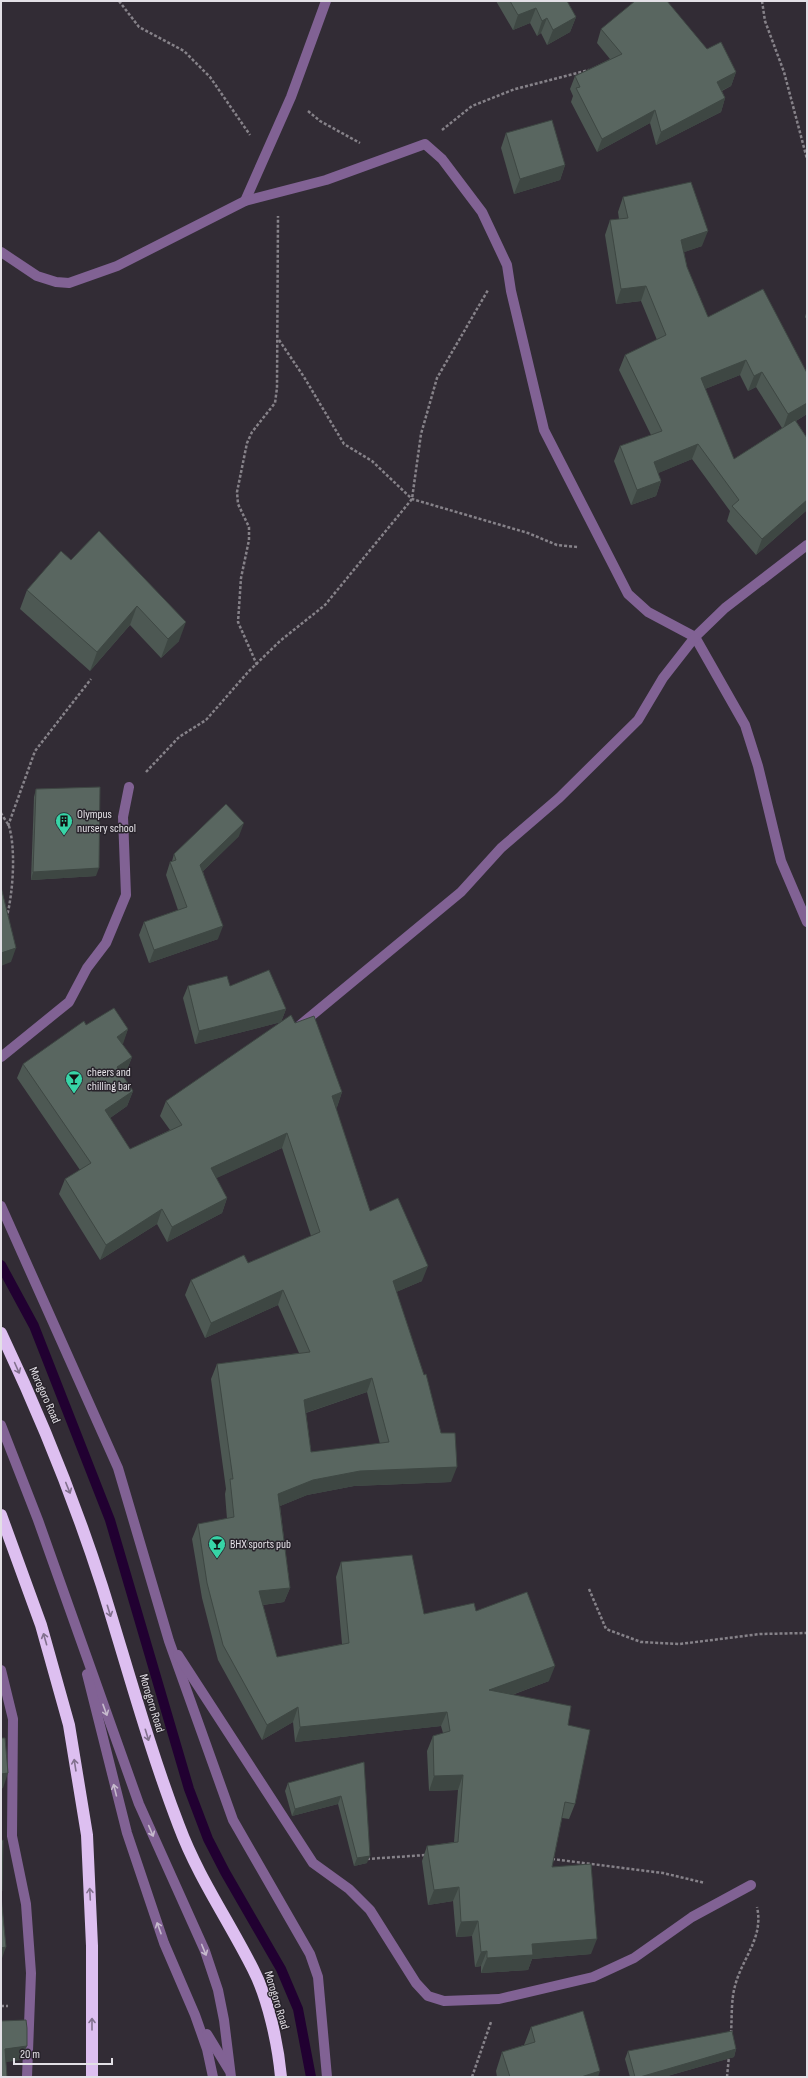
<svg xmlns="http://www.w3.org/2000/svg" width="808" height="2078" viewBox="0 0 808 2078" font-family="'Sofia Sans Condensed',sans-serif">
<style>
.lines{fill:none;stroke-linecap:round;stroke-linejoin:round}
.stream{stroke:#210031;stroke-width:10}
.path{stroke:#868289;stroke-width:2.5;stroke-dasharray:3 2;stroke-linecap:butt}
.minor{stroke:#816294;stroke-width:10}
.highway{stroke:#ddbff0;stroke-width:12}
.wall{fill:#4d5853;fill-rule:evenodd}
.shaded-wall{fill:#3e4743}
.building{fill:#596660;stroke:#3e4743;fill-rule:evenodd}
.oneway{stroke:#82718e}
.oneway2{stroke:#c6bacd}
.labels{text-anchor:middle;stroke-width:3;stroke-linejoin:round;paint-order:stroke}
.poi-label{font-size:12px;fill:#e3e0e6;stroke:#28232b;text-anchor:start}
.street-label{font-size:12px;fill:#e3e0e6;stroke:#28232b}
</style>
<rect width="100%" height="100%" fill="#322c35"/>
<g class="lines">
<polyline class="stream" points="1,1265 34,1326 110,1520 189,1789 208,1839 225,1872 281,1969 298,2009 311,2077"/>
<g class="path">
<polyline points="119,1 139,27 184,51 210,77 250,135"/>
<polyline points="762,1 765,21 784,72 807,159"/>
<polyline points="308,111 320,121 360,143"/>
<polyline points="442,130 472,106 515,89 589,70"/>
<polyline points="279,340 304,377 344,444 372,461 412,499 528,533 557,545 578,547"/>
<polyline points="257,665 238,622 241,578 249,540 249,527 238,504 237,492 247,443 252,432 275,403 277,388 278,216"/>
<polyline points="146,772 179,737 206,720 249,671 280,641 325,605 412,499 421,434 437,378 488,290"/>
<path d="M1,813C3,817 7,822 9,826C16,850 13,892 7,916"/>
<polyline points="8,826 35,751 91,679"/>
<polyline points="589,1589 606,1629 641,1642 680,1644 760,1634 807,1633"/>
<polyline points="367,1859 426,1855"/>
<polyline points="552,1859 663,1873 705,1883"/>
<polyline points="1,2006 8,2006"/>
<path d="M731,2033C732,2018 731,2000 735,1986C742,1958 764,1938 757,1907"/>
<polyline points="472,2077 491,2022"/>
<polyline points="727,2077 729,2056"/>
</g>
<g class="minor">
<polyline points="245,201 291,97 326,1"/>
<polyline points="1,252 37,276 56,282 69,283 117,266 245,201 326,180 425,144 442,159 482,212 507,265 511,291 544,430 628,594 648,612 695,637 745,725 758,766 781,861 807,922"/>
<polyline points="299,1026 461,892 501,848 559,798 638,720 663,678 695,637 725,608 807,545"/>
<polyline points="1,1057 69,1002 87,968 106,943 126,895 123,817 129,787"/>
<polyline points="1,1206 118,1468 169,1641 233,1820 310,1954 318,1977 327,2077"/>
<polyline points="1,1425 38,1520 139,1804 205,1951 218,1990 224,2020 231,2077"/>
<polyline points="178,1655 313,1863 349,1889 370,1910 416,1983 428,1996 444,2001 499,1999 593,1977 634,1958 692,1917 751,1885"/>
<polyline points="1,1670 13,1719 12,1836 26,1904 31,1973 27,2077"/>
<polyline points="87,1674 127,1833 164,1943 195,2015 207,2049 213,2077"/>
<polyline points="207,2034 229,2070"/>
</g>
<g class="highway">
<path d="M1,1333C40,1415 74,1499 102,1586C127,1666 149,1748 179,1826C198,1877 229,1921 253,1969C268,1998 278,2044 281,2077"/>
<polyline points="1,1515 41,1625 69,1725 87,1835 92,1946 92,2077"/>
</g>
</g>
<g class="wall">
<polygon points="496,1 567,1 576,17 570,32 547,45 541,33 537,36 530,23 513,30"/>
<polygon points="601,29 707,49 736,72 731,86 722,91 725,98 721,112 656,145 650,123 597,152 571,102 573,96 570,89 575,76 610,59 597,43"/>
<polygon points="506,133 565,165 560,180 514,194 501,148"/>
<path d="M623,197L702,246L684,252L687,267L708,317L807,373V414L796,421L807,438V510L756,555L727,521L730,511L692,459L658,473L661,481L656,496L631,505L614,461L620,446L651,435L619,370L625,355L657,340L641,301L616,304L605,235L610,220L619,219L618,212ZM740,375L748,391L756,387L782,428L734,459L705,389Z"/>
<polygon points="807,310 807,320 805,317"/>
<polygon points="99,531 179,641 161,658 130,625 90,671 20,609 27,590 71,560"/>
<polygon points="36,789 96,876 31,880 34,797"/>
<polygon points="239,836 203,871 218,939 149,963 139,935 144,922 178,910 166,875 170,862 172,861 174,854"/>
<polygon points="188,986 230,986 286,1009 281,1022 195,1044 183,998"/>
<path d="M295,1023L342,1092L337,1107L336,1108L370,1211L422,1281L396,1292L451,1482L354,1486L307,1495L280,1506L290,1588L284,1602L263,1605L277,1657L342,1644L336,1577L341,1562L424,1614L476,1611L549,1681L512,1695L568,1725L575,1804L569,1819L562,1818L552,1867L591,1954L532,1959L528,1970L481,1973V1966L475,1967L472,1936L456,1937L453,1901L428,1905L422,1861L427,1846L454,1842L458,1790L429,1791L427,1751L433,1736L443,1733L441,1726L295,1742L293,1722L262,1740L218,1660L202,1598L192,1539L198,1524L227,1519L225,1494L226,1489L211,1379L217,1364L299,1353L278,1305L205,1338L185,1295L191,1280L248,1263L311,1236L282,1148L216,1178L227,1198L222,1213L167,1242L157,1224L100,1260L59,1194L65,1179L80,1170L17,1078L23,1064L86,1025L128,1029L122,1044L132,1057L126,1072L122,1075L133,1091L127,1106L110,1118L130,1149L170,1130L160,1116L166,1101ZM367,1392L380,1444L311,1452L306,1413Z"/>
<polygon points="364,1762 367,1863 354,1866 338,1804 292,1816 285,1791 288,1783"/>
<polygon points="531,2027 598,2077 497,2077 496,2071 502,2052 524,2045"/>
<polygon points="736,2049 734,2057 664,2077 630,2077 625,2059 628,2051"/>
</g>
<g class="shaded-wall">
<polygon points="536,8 530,23 513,30 518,15"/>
<polygon points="576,17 570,32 547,45 553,30"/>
<polygon points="547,18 541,33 537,36 542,21"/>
<polygon points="736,72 731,86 712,95 717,82"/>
<polygon points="725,98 721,112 656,145 661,132"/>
<polygon points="655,110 650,123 597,152 602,139"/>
<polygon points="565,165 560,180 514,194 520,179"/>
<polygon points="708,231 702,246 676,255 681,240"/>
<polygon points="646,286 641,301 616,304 621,289"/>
<polygon points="746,360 740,375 695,393 701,378"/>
<polygon points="762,372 756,387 748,391 754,376"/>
<polygon points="807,403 807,414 783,429 788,414"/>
<polygon points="698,444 692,459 649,477 654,462"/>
<polygon points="661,481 656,496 631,505 637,490"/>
<polygon points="807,500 807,510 756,555 762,539"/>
<polygon points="137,606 130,625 90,671 97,652"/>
<polygon points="186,622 179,641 161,658 168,639"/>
<polygon points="244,823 239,836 196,878 200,865"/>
<polygon points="99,868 96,876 31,880 33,872"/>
<polygon points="223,926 218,939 149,963 154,950"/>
<polygon points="16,948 11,962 1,966 1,953"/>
<polygon points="286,1009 281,1022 195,1044 199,1031"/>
<polygon points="128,1029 123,1044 112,1052 117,1037"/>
<polygon points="132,1057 126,1072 111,1082 117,1067"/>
<polygon points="133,1091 127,1106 100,1125 105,1110"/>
<polygon points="342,1092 337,1107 327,1111 332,1096"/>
<polygon points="287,1133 282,1148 206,1183 211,1168"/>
<polygon points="227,1198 222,1213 167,1242 172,1227"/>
<polygon points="162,1209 157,1224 100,1260 106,1245"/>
<polygon points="428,1266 422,1281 387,1296 393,1281"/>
<polygon points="283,1290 278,1305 205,1338 211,1323"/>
<polygon points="372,1378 367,1392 299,1415 304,1400"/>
<polygon points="457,1467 451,1482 354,1486 307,1495 273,1509 278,1494 313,1480 360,1471"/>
<polygon points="290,1588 284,1602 254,1606 259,1591"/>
<polygon points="555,1666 549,1681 484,1705 489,1690"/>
<polygon points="298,1707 293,1722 262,1740 267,1725"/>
<polygon points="447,1712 441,1726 295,1742 300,1727"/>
<polygon points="8,1773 3,1788 1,1789 1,1774"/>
<polygon points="463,1775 458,1790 429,1791 434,1776"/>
<polygon points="341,1796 338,1804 292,1816 295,1809"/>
<polygon points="370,1856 367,1863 354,1866 357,1858"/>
<polygon points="459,1887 453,1901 428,1905 434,1890"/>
<polygon points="478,1921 472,1936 456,1937 461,1922"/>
<polygon points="597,1939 591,1954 532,1959 528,1970 481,1973 487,1958 532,1944"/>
<polygon points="6,1947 1,1961 1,1948"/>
<polygon points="487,1951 481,1966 475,1967 481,1952"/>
<polygon points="27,2046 21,2060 1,2063 5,2049"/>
<polygon points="736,2049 734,2057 664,2077 640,2077"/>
<polygon points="600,2071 598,2077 581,2077"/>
</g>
<g class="building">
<polygon points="510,1 567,1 576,17 553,30 547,18 542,21 536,8 518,15"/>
<polygon points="635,1 667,1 707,49 721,42 736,72 717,82 725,98 661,132 655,110 602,139 576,88 580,87 575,76 622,54 601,29"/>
<polygon points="552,120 565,165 520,179 506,133"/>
<polygon points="691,182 708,231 681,240 687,267 708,317 763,289 807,373 807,403 788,414 762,372 754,376 746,360 701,378 734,459 795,420 807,438 807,500 762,539 732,506 739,500 698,444 654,462 661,481 637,490 620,446 662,431 625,355 666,335 646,286 621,289 610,220 628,218 623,197"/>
<polygon points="99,531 186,622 168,639 137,606 97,652 27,590 61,551 71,560"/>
<polygon points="100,787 99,868 33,872 36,789"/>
<polygon points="226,804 244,823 200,865 223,926 154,950 144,922 187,907 170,862 176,860 174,854"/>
<polygon points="1,887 16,948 1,953"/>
<polygon points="269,970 286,1009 199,1031 188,986 227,976 230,986"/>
<path d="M114,1008L128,1029L117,1037L132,1057L117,1067L133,1091L105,1110L130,1149L182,1125L166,1101L291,1015L295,1023L314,1016L342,1092L332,1096L370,1211L398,1198L428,1266L393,1281L424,1375L426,1374L441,1433H455L457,1467L360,1471L313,1480L278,1494L290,1588L259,1591L277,1657L349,1643L341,1562L412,1555L424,1614L474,1603L476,1611L527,1592L555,1666L489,1690L571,1706L568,1725L590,1730L575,1804L565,1802L552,1867L591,1864L597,1939L532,1944L533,1955L487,1958V1951L481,1952L478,1921L461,1922L459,1887L434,1890L427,1846L458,1842L463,1775L434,1776L433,1736L450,1731L447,1712L300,1727L298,1707L267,1725L223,1645L207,1583L198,1524L234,1517L230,1479H233L217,1364L310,1352L283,1290L211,1323L191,1280L244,1255L248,1263L320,1232L287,1133L211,1168L227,1198L172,1227L162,1209L106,1245L65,1179L91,1163L23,1064L84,1021L86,1025ZM372,1378L389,1442L311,1452L304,1400Z"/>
<polygon points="1,1738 5,1738 8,1773 1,1774"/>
<polygon points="364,1762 370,1856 357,1858 341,1796 295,1809 288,1783"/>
<polygon points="3,1840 2,1891 1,1891 1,1841"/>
<polygon points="1,1896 6,1947 1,1948"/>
<polygon points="583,2011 600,2071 581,2077 510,2077 502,2052 535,2042 531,2027"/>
<polygon points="26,2020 27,2028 27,2046 5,2049 7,2077 1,2077 1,2021"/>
<polygon points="732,2031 736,2049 640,2077 635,2077 628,2051"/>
</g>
<defs><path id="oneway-shaft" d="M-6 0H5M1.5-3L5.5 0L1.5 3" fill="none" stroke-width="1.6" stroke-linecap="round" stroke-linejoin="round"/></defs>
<g class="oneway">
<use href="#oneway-shaft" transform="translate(17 1368) rotate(66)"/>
<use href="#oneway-shaft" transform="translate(68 1488) rotate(68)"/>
<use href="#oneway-shaft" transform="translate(109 1611) rotate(73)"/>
<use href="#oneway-shaft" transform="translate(45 1639) rotate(-106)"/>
<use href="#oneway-shaft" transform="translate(147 1735) rotate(73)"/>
<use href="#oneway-shaft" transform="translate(75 1765) rotate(-99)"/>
<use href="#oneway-shaft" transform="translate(90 1894) rotate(-93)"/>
<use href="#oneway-shaft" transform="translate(92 2024) rotate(-90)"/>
</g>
<g class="oneway2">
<use href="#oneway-shaft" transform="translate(105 1710) rotate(70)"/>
<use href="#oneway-shaft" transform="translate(115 1790) rotate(-104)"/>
<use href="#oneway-shaft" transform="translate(151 1831) rotate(67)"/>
<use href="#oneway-shaft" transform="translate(159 1928) rotate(-110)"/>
<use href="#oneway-shaft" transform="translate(204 1950) rotate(68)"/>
</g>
<defs>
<g id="building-pin" transform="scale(0.9)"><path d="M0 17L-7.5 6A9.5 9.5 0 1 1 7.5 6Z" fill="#37d4a6" stroke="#28232b"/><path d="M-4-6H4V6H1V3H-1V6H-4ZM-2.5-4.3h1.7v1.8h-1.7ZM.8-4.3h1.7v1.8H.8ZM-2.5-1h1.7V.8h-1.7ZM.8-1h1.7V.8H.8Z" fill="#111"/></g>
<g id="bar-pin" transform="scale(0.9)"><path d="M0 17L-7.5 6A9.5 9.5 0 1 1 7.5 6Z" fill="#37d4a6" stroke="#28232b"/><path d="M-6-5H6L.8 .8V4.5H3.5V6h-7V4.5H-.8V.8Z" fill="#111"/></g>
</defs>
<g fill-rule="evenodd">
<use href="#building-pin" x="64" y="821"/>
<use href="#bar-pin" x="74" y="1079"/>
<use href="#bar-pin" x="217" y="1544"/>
</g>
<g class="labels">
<g class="poi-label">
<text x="77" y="818">Olympus<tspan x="77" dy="14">nursery school</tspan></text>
<text x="87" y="1076">cheers and<tspan x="87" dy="14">chilling bar</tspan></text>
<text x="230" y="1548">BHX sports pub</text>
</g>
<g class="street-label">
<text transform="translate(45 1395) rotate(66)" y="4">Morogoro Road</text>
<text transform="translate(152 1703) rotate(73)" y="4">Morogoro Road</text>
<text transform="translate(277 2000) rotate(73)" y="4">Morogoro Road</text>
</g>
</g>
<rect width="808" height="2078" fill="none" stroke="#e3e0e6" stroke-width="4"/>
<path d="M14 2058v6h98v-6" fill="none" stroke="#e3e0e6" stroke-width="2"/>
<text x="20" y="2058" font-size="12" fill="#e3e0e6" stroke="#28232b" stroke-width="3" paint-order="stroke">20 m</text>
</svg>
